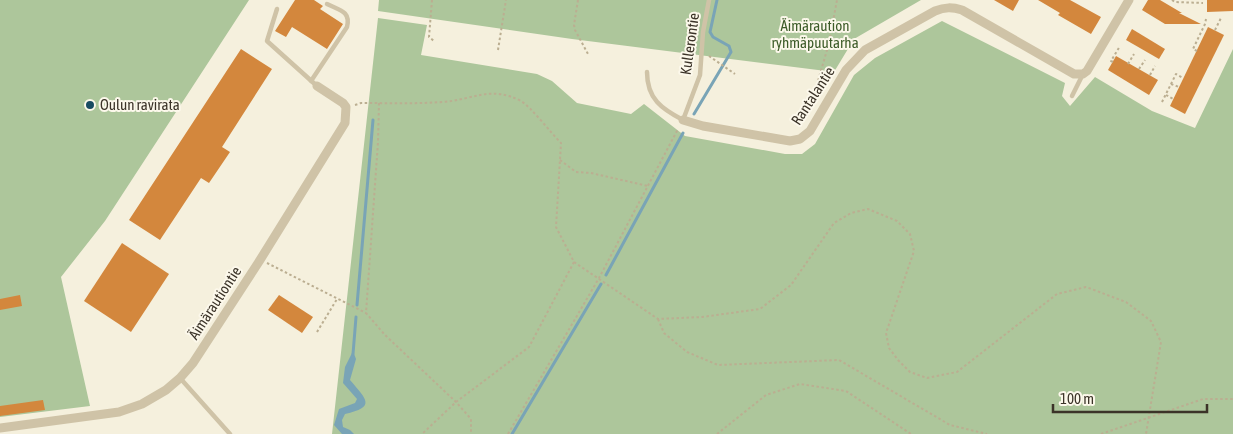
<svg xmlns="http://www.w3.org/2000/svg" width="1233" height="434" viewBox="0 0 1233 434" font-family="'Asap Condensed',sans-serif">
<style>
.green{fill:#adc69b}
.water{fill:#79a4b6}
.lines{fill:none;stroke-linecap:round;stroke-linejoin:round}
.stream{stroke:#79a4b6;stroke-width:3}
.building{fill:#d3873d}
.path{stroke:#bbae91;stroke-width:2;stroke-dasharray:2.5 2.5;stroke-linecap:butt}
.service{stroke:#cfc3a7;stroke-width:4.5}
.minor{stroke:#cfc3a7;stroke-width:9}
.poi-dot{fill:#194b62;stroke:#fcf8eb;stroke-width:2}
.labels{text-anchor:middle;stroke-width:4;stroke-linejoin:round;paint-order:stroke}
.park-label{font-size:15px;fill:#3d5c29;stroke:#fcf8eb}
.street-label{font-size:15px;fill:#3b3328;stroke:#fcf8eb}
.poi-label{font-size:15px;fill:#3b3328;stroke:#fcf8eb;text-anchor:start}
</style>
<rect width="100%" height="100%" fill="#f5f0dd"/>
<g class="green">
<polygon points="0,0 249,0 105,221 61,277 90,406 0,417"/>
<polygon points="379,0 921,0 854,39 834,72 572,39 378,11"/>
<polygon points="378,18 427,25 421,55 537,74 552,81 577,103 631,114 644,104 685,136 785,154 802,154 815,144 854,75 875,58 942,21 1065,83 1062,96 1070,106 1095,77 1152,111 1195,128 1233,49 1233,434 332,434"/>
</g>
<path class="water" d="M353,351L356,359L350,380C367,400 376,407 345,414L342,420L343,427L350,430L354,434H342L334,425L339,409L355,403L357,399L343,383L345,367Z"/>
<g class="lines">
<g class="stream">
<polyline points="694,114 731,52 729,46 713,37 710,32 717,0"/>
<polyline points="606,275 683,133"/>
<polyline points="357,305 373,120"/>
<polyline points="353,354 356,317"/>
<polyline points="512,434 601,284"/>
</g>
</g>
<g class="building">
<polygon points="295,0 314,0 323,6 320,9 343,24 327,49 292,27 286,37 275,31"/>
<polygon points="994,0 1019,0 1013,11"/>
<polygon points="1038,0 1070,0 1101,17 1091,34 1058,15 1060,13"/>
<polygon points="1148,0 1160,0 1182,13 1179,13 1201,24 1165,24 1142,10"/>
<polygon points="1207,0 1233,0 1233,11 1207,12"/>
<polygon points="1208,27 1224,35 1185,114 1170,106"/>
<polygon points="1132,29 1165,49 1159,59 1126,40"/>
<polygon points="241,49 272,69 222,147 230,152 209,183 201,178 160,240 129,220"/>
<polygon points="1116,56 1158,80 1149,95 1108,70"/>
<polygon points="122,243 169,274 131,332 84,301"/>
<polygon points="20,295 22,306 0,310 0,299"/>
<polygon points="279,295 313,317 302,333 268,310"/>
<polygon points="43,400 45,410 0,416 0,406"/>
</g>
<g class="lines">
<g class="path">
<polyline points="432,0 429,37 434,41"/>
<polyline points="578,0 574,25 575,30 588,54"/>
<polyline points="1172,0 1175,2 1203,3"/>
<polyline points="1215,30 1221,18"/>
<polyline points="498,50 506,0"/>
<polyline points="1197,51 1193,49 1205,24 1206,19"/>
<polyline points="709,56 735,74"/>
<polyline points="1113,62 1111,61 1120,46"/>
<polyline points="1128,64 1134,54"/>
<polyline points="1139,69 1145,60"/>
<polyline points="1150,75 1155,66"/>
<polyline points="1171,84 1179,87"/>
<polyline points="814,95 829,43 837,0"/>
<polyline points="1166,95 1173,99"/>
<polyline points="1162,102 1176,74 1183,78"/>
<polyline points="379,103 378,142 366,313 385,335 456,402 471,419 471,434"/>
<path d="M355,105L361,103C388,103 415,104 442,102C473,100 490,85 521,101C531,107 551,133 561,143L556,227L574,262L529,347L456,402L422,434"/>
<polyline points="560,160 576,172 591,173 648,186"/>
<polyline points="574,262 658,319 702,317 760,309 791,285 834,223 851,213 868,209 897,221 910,234 914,251 886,333 889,348 898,360 910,372 927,378 957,372 1057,294 1086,287 1126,302 1151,321 1161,342 1146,434"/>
<polyline points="267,263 366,313"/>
<polyline points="658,319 664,333 687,352 718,365 839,360 950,425 987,434"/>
<polyline points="317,332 337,299"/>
<polyline points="508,434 599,278 678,129"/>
<polyline points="717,434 766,395 800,384 846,391 911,434"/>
<polyline points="1101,434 1203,399 1233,399"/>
</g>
<g class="service">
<polyline points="277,9 267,41 317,86"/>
<path d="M647,72C647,99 662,109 683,120L700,75L703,32L709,0"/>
<path d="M311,81L347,27C351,11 339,10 327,4"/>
<polyline points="1072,96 1083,74"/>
<polyline points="180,378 230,434"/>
</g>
<g class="minor">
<path d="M683,120L703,126L790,141L800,139L810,131L846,70L865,50L935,11C945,7 952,7 962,10L1074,74H1083L1087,71L1129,0"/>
<polyline points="0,428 119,412 142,404 166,390 180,378 193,363 260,260 345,123 346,107 343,103 317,86"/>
</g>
</g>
<circle class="poi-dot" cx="90" cy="105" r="5"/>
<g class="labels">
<g class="park-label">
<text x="815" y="31">Äimäraution<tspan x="815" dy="17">ryhmäpuutarha</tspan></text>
</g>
<g class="street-label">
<text transform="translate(690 44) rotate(-82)" y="5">Kullerontie</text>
<text transform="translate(813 96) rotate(-57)" y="5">Rantalantie</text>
<text transform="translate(215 303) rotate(-57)" y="5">Äimärautiontie</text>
</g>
<g class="poi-label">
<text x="100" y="110">Oulun ravirata</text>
</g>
</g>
<path d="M1053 404v8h154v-8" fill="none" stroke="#3b3328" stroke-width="2.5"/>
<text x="1060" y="404" font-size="15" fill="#3b3328" stroke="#fcf8eb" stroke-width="4" paint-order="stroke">100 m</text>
</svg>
